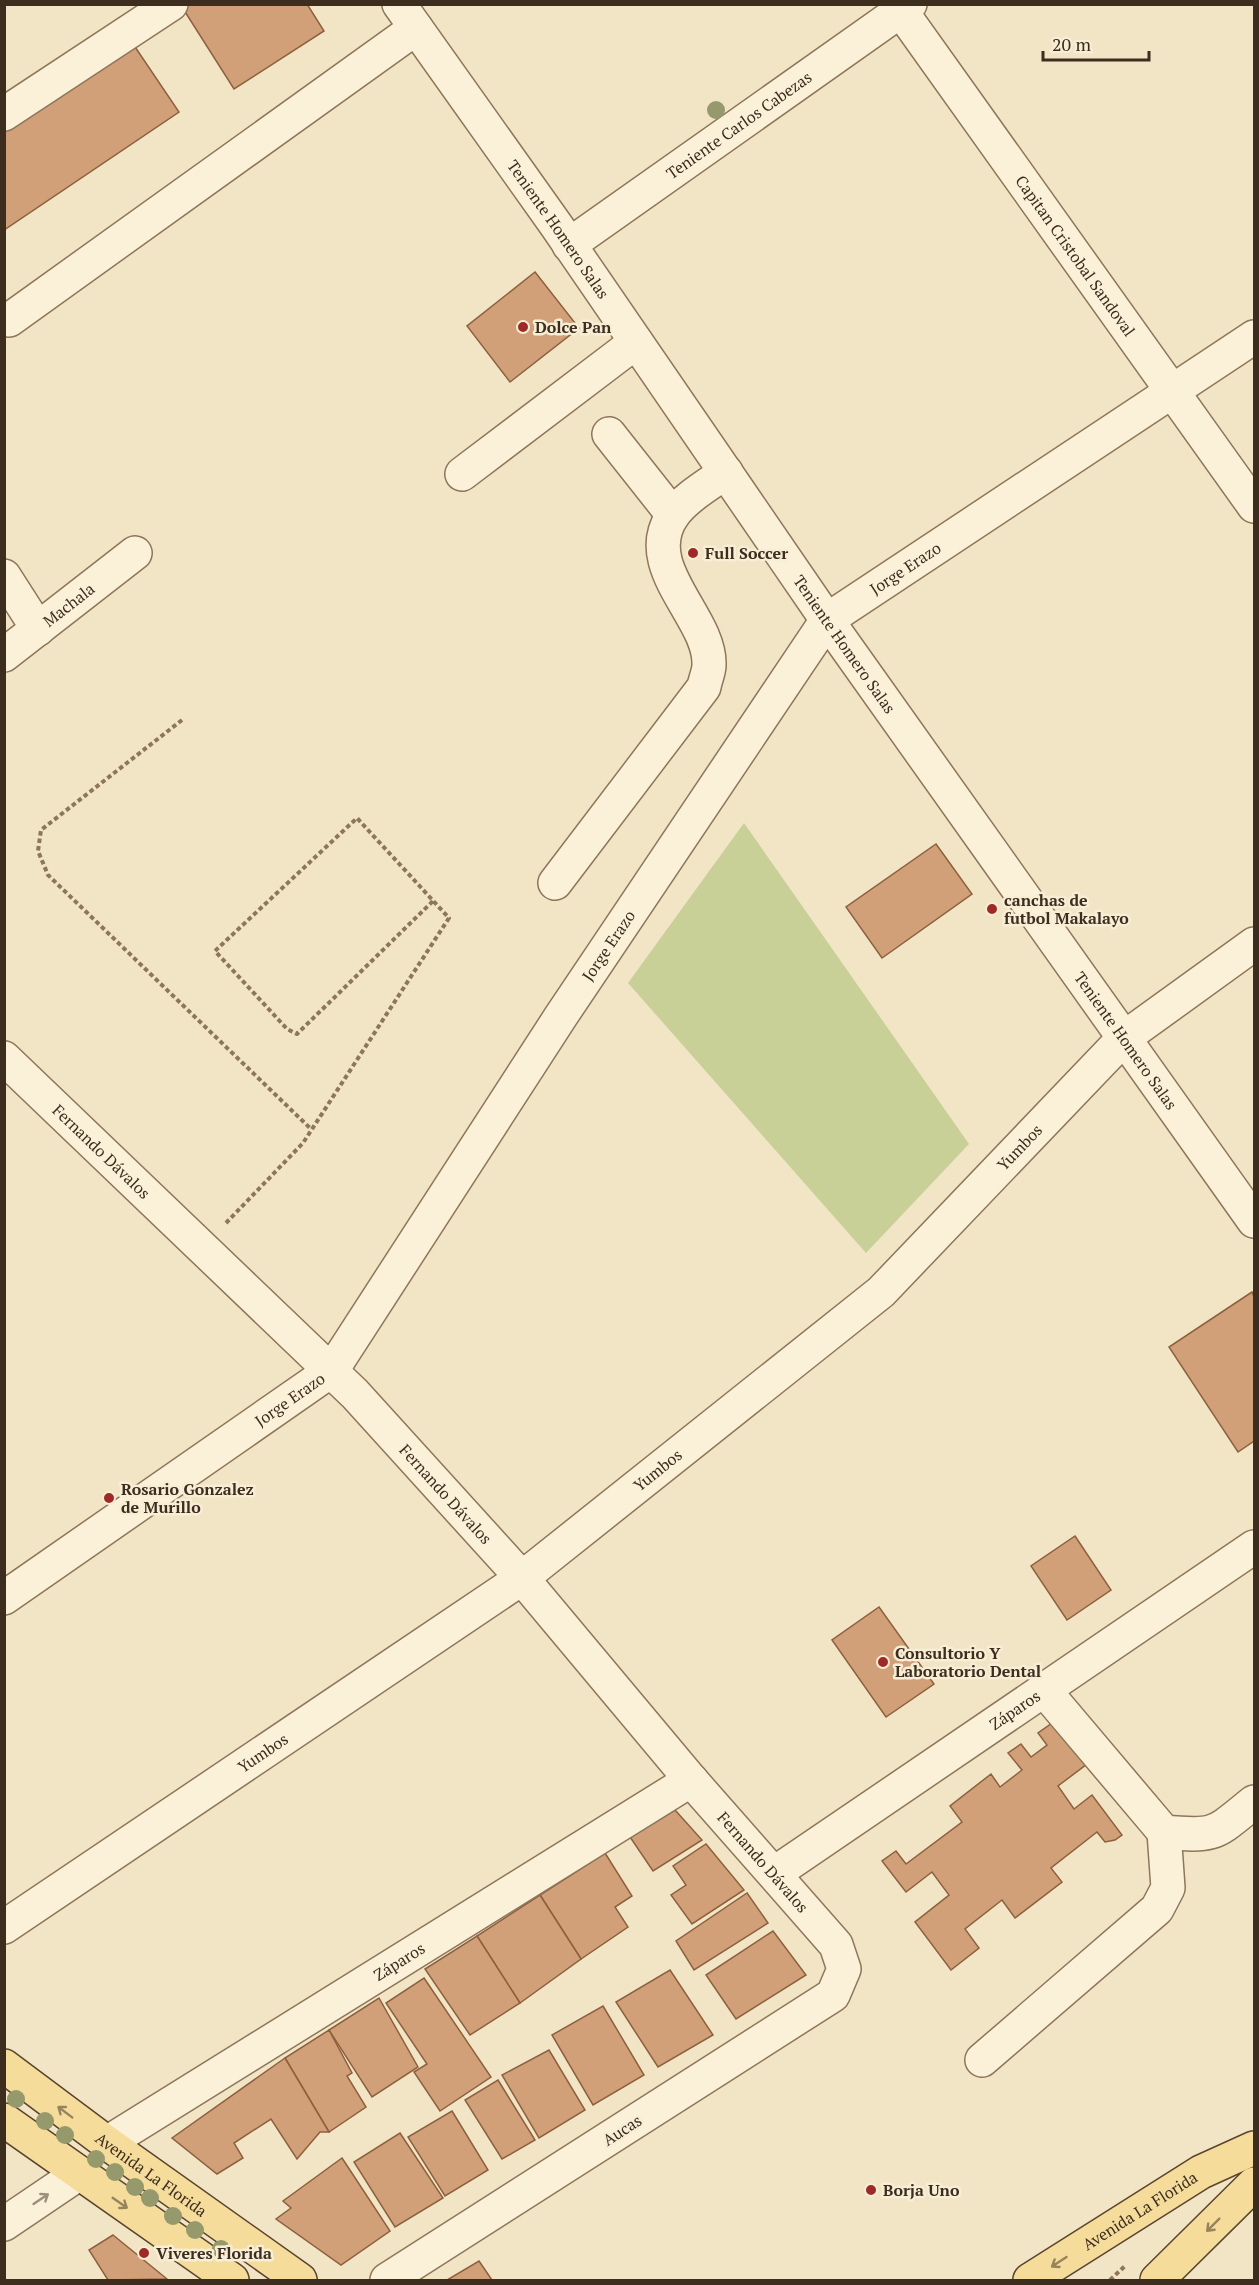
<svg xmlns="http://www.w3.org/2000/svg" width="1259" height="2285" viewBox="0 0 1259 2285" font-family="'PT Serif',serif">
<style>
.green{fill:#c8d098}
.building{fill:#d1a079;stroke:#8d603e;stroke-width:1.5}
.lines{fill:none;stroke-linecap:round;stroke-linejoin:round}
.minor-casing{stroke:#8d765a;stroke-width:36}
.major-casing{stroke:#5a442e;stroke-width:36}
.path{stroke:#8d765a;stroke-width:4;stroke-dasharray:4.5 3;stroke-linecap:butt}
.minor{stroke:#fbf1d9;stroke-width:33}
.major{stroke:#f5dc9b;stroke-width:33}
.tree{fill:#95996c}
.oneway{stroke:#98845c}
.oneway2{stroke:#9c8f7c}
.poi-dot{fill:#9f2926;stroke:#f7eed5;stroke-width:2}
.labels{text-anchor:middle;stroke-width:5;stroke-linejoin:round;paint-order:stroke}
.street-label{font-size:16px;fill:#3c2d1e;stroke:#f7eed5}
.poi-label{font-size:16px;font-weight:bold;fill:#3c2d1e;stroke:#f7eed5;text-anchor:start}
</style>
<rect width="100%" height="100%" fill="#f1e5c5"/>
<polygon class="green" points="744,823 969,1144 866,1253 628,983"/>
<g class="building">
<polygon points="185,4 307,4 324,31 234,89 182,7"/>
<polygon points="129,38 179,112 4,230 4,122"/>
<polygon points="535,272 579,328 510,382 467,326"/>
<polygon points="936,844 972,894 882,958 846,907"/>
<polygon points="1252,1292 1254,1297 1254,1441 1238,1452 1169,1347"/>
<polygon points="1075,1536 1111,1590 1067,1620 1031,1566"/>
<polygon points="879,1607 934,1684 886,1717 832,1640"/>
<polygon points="1055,1721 1087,1764 1058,1786 1074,1809 1092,1795 1122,1835 1115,1840 1105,1842 1097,1832 1051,1868 1062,1882 1015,1918 1002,1900 965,1929 979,1948 951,1970 915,1922 949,1895 932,1872 906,1892 882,1861 896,1851 906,1864 962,1822 950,1806 991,1774 1000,1787 1022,1770 1008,1753 1021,1744 1031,1757 1047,1745 1038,1733"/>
<polygon points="675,1810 702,1840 653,1871 630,1837"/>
<polygon points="706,1844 744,1890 692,1924 671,1895 686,1885 673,1866"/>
<polygon points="605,1853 632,1896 615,1907 628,1927 581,1959 540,1895"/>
<polygon points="747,1893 768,1923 694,1970 676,1941"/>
<polygon points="540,1895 581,1959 520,2003 477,1936"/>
<polygon points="773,1931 806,1975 736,2019 706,1975"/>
<polygon points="477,1936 520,2003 470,2035 425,1969"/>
<polygon points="670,1970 713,2035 658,2067 616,2002"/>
<polygon points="424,1978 491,2077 440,2111 414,2072 427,2064 386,2003"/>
<polygon points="379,1998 418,2067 372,2097 329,2030"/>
<polygon points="603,2006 644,2075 593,2105 552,2035"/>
<polygon points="329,2030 352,2073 347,2076 366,2107 329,2132 285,2058"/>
<polygon points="549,2050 585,2110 539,2138 502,2075"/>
<polygon points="285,2058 329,2132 320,2132 297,2159 271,2119 234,2143 243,2158 217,2174 172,2138"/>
<polygon points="498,2080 535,2140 502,2159 465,2100"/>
<polygon points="452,2111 488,2170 445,2196 408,2137"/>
<polygon points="400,2133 443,2198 395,2227 354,2162"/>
<polygon points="342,2158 390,2231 341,2265 276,2219 291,2208 283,2201"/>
<polygon points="113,2235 167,2279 108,2280 89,2250"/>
<polygon points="479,2261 492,2280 447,2280"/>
</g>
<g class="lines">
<g class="minor-casing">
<g id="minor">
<path id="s1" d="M399,4L556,225L827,620L1254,1221"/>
<path id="s2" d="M896,4L1254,506"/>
<polyline points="4,114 171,4"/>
<path id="s3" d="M569,245L910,4"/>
<polyline points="9,320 416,28"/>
<polyline points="609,434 673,515"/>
<polyline points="462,474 636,342"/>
<polyline points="4,576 38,629"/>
<path id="s4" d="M4,655L135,553"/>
<path d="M555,883L704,687C705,680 709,672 709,665C711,617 637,567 673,515C685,498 708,485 726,472"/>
<path id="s5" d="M4,1058L355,1394L522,1578L691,1780L836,1945L844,1969L833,1995L387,2280"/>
<path id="s6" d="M4,1598L332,1370L561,1016L827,620L1254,337"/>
<path d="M1044,1690L1164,1832C1217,1837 1214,1834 1254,1802"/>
<path id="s7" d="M775,1873L1254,1547"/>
<path id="s8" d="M4,1927L522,1578L881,1292L1124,1038L1254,944"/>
<polyline points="982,2060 1157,1909 1168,1888 1164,1832"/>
<path id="s9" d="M107,2143L691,1780"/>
<polyline points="4,2224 78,2174"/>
</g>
</g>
<g class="major-casing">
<g id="major">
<path id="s10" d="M4,2066L107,2143L300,2280"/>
<polyline points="4,2120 232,2280"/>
<path id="s11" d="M1030,2280L1201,2172L1254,2148"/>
<polyline points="1157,2280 1254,2184"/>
</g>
</g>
<g class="path">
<polyline points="182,720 41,830 38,851 48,875 311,1129"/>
<polyline points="226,1223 303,1143 449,918 357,818 215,951 287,1029 297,1034 433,901"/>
<polyline points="1110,2280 1125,2266"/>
</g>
<use href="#minor" class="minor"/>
<use href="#major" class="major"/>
</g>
<g class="tree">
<circle cx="716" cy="110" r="9"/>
<circle cx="16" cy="2099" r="9"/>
<circle cx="45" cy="2121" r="9"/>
<circle cx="65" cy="2135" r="9"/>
<circle cx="96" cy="2159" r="9"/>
<circle cx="115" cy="2172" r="9"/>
<circle cx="135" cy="2187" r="9"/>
<circle cx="150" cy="2198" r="9"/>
<circle cx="173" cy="2216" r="9"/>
<circle cx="195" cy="2230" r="9"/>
<circle cx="221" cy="2249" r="9"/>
</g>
<defs><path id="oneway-shaft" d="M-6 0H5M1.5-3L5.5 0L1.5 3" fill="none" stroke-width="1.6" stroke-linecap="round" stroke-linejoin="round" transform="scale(1.5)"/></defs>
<g class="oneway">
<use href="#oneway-shaft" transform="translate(65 2112) rotate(-143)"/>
<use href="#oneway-shaft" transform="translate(120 2203) rotate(35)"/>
<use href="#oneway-shaft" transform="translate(1213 2225) rotate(135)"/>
<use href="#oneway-shaft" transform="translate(1059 2262) rotate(147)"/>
</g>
<use class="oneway2" href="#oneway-shaft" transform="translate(41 2199) rotate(-34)"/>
<g class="poi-dot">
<circle cx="523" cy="327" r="6"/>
<circle cx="693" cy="553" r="6"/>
<circle cx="992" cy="909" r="6"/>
<circle cx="109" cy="1498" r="6"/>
<circle cx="883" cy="1662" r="6"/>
<circle cx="871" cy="2190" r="6"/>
<circle cx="144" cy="2253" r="6"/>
</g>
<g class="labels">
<g class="street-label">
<text dy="6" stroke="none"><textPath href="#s3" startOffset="208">Teniente Carlos Cabezas</textPath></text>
<text dy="6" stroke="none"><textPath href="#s1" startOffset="276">Teniente Homero Salas</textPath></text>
<text dy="6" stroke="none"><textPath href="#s2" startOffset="309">Capitan Cristobal Sandoval</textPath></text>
<text dy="6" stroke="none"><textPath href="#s6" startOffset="1392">Jorge Erazo</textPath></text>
<text dy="6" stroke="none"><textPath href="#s4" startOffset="82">Machala</textPath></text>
<text dy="6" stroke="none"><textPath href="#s1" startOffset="780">Teniente Homero Salas</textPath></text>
<text dy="6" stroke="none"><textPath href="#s6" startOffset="906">Jorge Erazo</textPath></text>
<text dy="6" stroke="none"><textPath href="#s1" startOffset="1266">Teniente Homero Salas</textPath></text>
<text dy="6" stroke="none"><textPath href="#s8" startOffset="1284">Yumbos</textPath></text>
<text dy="6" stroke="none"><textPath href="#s5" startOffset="135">Fernando Dávalos</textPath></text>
<text dy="6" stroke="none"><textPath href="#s6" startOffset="348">Jorge Erazo</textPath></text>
<text dy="6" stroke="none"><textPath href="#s8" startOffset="798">Yumbos</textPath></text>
<text dy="6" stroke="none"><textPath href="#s5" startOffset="621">Fernando Dávalos</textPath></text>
<text dy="6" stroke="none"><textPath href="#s7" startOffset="290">Záparos</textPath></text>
<text dy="6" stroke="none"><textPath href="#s8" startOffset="312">Yumbos</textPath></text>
<text dy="6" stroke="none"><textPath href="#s5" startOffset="1107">Fernando Dávalos</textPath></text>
<text dy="6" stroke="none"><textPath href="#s9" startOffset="344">Záparos</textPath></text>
<text transform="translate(622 2130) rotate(-33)" y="6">Aucas</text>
<text dy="6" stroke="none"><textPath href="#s10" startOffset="183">Avenida La Florida</textPath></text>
<text dy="6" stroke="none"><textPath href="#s11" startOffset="130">Avenida La Florida</textPath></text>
</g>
<g class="poi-label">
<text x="535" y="333">Dolce Pan</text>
<text x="705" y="559">Full Soccer</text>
<text x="1004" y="906">canchas de<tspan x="1004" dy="18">futbol Makalayo</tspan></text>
<text x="121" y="1495">Rosario Gonzalez<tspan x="121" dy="18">de Murillo</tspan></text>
<text x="895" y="1659">Consultorio Y<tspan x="895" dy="18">Laboratorio Dental</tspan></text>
<text x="883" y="2196">Borja Uno</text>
<text x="156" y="2259">Viveres Florida</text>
</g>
</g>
<rect width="1259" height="2285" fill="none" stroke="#3c2d1e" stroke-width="12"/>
<path d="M1043 51v9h106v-9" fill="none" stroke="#3c2d1e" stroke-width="3"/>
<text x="1052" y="51" font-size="18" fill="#3c2d1e" stroke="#f7eed5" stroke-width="4.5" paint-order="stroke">20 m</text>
</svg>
